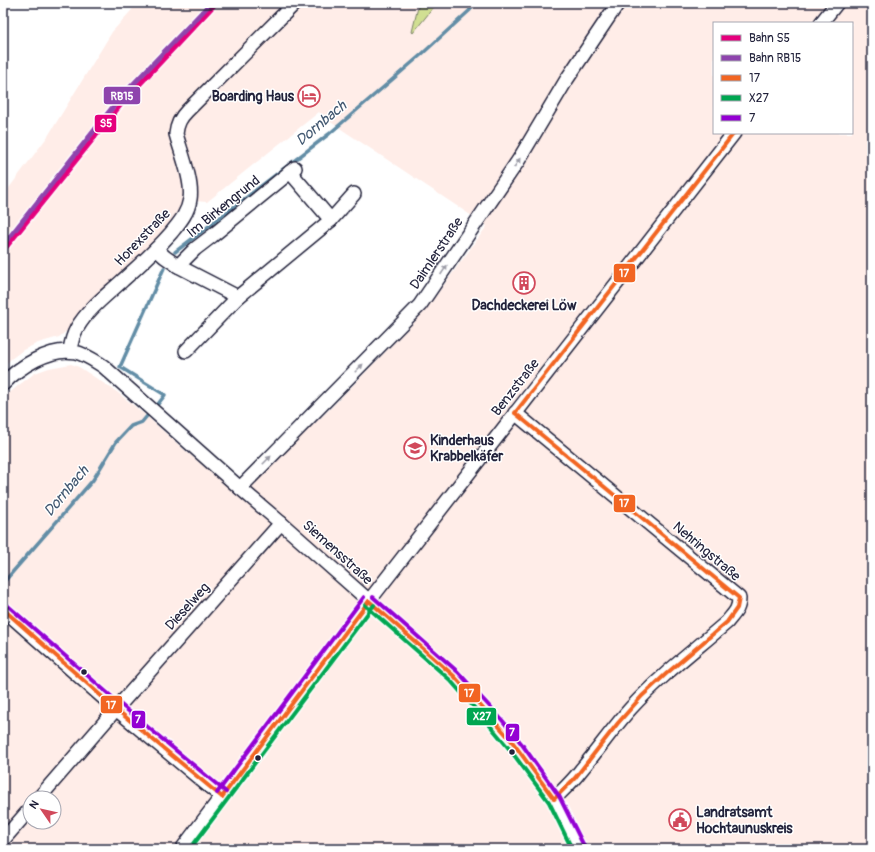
<svg xmlns="http://www.w3.org/2000/svg" width="875" height="852" viewBox="0 0 875 852" font-family="Pangolin,sans-serif">
<style>
.built{fill:#ffede8;fill-rule:evenodd}
.green{fill:#d1df92;stroke:#7a8066}
.lines{fill:none;stroke-linecap:round;stroke-linejoin:round}
.stream{stroke:#628da6;stroke-width:3.5}
.minor-casing{stroke:#22223b;stroke-width:16}
.minor{stroke:#fff;stroke-width:13}
.bus-1-casing{stroke:#fff;stroke-width:7}
.bus-2-casing{stroke:#fff;stroke-width:7}
.bus-3-casing{stroke:#fff;stroke-width:7}
.bus-1{stroke:#f26522;stroke-width:4}
.bus-2{stroke:#00a651;stroke-width:4}
.bus-3{stroke:#9400d3;stroke-width:4}
.rail-1-casing{stroke:#fff;stroke-width:8}
.rail-2-casing{stroke:#fff;stroke-width:8}
.rail-1{stroke:#e5007d;stroke-width:5}
.rail-2{stroke:#8e44ad;stroke-width:5}
.oneway{fill:#9c9ca7}
.bus-dot{fill:#22223b;stroke:#fff;stroke-width:1.5}
.labels{text-anchor:middle;stroke-width:3;stroke-linejoin:round;paint-order:stroke}
.poi-label{font-size:14px;font-weight:bold;fill:#22223b;stroke:#fff;text-anchor:start}
.street-label{font-size:14px;fill:#22223b;stroke:#fff}
.water-label{font-size:15px;font-style:italic;fill:#425871;stroke:#fff}
.line-badge{stroke:#fff;stroke-width:1.5}
.badge-label{font-size:11px;text-anchor:middle;font-weight:bold;fill:#fff}
</style>
<rect width="100%" height="100%" fill="#fff"/>
<filter id="ink" filterUnits="userSpaceOnUse"><feTurbulence type="fractalNoise" baseFrequency=".025" numOctaves="2"/><feDisplacementMap in="SourceGraphic" scale="8" xChannelSelector="R" yChannelSelector="G"/><feConvolveMatrix kernelMatrix="1 2 1 2 8 2 1 2 1" color-interpolation-filters="sRGB"/></filter>
<g filter="url(#ink)">
<path class="built" d="M138,3H872V849H3V398L19,385L35,373L49,368L71,364L79,367L117,392L144,414L180,446L238,496L328,411L424,312L487,226L329,121L319,112L207,202L183,200L180,209L169,226L142,254L88,303L77,316L68,330L59,337L38,343L23,350L11,359L3,367V196L48,136L112,32ZM714,23H852V133H714ZM30,798H54V822H30Z"/>
<polygon class="green" points="419,3 437,3 413,33 412,32"/>
<g class="lines">
<g class="stream">
<polyline points="175,252 329,134 422,54 469,11 476,3"/>
<polyline points="158,404 165,395 120,367 164,268"/>
<polyline points="3,583 93,480 116,442 131,426 142,422 147,416"/>
</g>
<g class="minor-casing">
<g id="minor">
<polyline points="821,23 837,3"/>
<polyline points="290,172 331,220"/>
<polyline points="156,249 165,257 178,266 195,249 212,236 295,168"/>
<polyline points="178,266 238,297"/>
<path d="M70,351C71,343 73,335 77,328C88,309 107,295 123,280C140,265 156,250 171,233C179,223 188,213 190,199C193,182 181,152 176,134C177,124 180,118 187,111L295,3"/>
<polyline points="186,351 238,297 331,220 354,194"/>
<path d="M3,384C19,367 50,347 75,352C85,354 95,361 103,366L240,488L281,523L454,676L497,724L516,747L554,799L579,849"/>
<path d="M515,413L739,598C739,610 734,613 727,622C695,650 660,676 631,708C613,728 598,750 581,770C573,781 563,790 554,799"/>
<polyline points="240,488 420,305 518,161 567,79 618,3"/>
<polyline points="3,609 116,709 222,797"/>
<polyline points="39,798 116,709 281,523"/>
<polyline points="3,840 30,809"/>
<polyline points="182,849 253,755 369,601 734,133"/>
</g>
</g>
<use href="#minor" class="minor"/>
<g class="bus-1-casing">
<g id="bus-1">
<polyline points="515,413 739,598 737,608 727,622 666,674 642,696 618,723 575,778 554,799"/>
<polyline points="515,413 734,133"/>
<polyline points="369,601 454,676 511,740 554,799"/>
<polyline points="3,609 116,709 222,797"/>
<polyline points="222,797 369,601"/>
</g>
</g>
<g class="bus-2-casing">
<g id="bus-2">
<polyline points="365,605 450,680 492,728 511,751 549,802 572,849"/>
<polyline points="190,849 374,605"/>
</g>
</g>
<g class="bus-3-casing">
<g id="bus-3">
<polyline points="373,597 458,672 502,720 521,743 559,796 584,846"/>
<polyline points="7,605 120,704 226,792"/>
<polyline points="217,793 364,597"/>
</g>
</g>
<use href="#bus-1" class="bus-1"/>
<use href="#bus-2" class="bus-2"/>
<use href="#bus-3" class="bus-3"/>
<g class="rail-1-casing">
<polyline id="rail-1" points="3,251 123,102 216,3"/>
</g>
<g class="rail-2-casing">
<polyline id="rail-2" points="8,239 120,98 207,7"/>
</g>
<use href="#rail-1" class="rail-1"/>
<use href="#rail-2" class="rail-2"/>
</g>
<defs><path id="oneway-solid" d="M-6-.8H1V-3.2L6.5 0L1 3.2V.8H-6Z"/></defs>
<g class="oneway">
<use href="#oneway-solid" transform="translate(517 163) rotate(-57)"/>
<use href="#oneway-solid" transform="translate(444 270) rotate(-56)"/>
<use href="#oneway-solid" transform="translate(359 368) rotate(-45)"/>
<use href="#oneway-solid" transform="translate(267 460) rotate(-45)"/>
</g>
</g>
<defs>
<g id="hotel-ring" transform="scale(1.15)"><circle r="9.5" fill="#fff" stroke="#d1495b" stroke-width="1.5"/><path d="M-6-4.5h1.5V1H6V5H4.5V3h-9V5H-6ZM-4 0a1.8 1.8 0 1 1 3.6 0ZM.5 0V-2.5h3Q6-2.5 6 0Z" fill="#d1495b"/></g>
<g id="building-ring" transform="scale(1.15)"><circle r="9.5" fill="#fff" stroke="#d1495b" stroke-width="1.5"/><path d="M-4-6H4V6H1V3H-1V6H-4ZM-2.5-4.3h1.7v1.8h-1.7ZM.8-4.3h1.7v1.8H.8ZM-2.5-1h1.7V.8h-1.7ZM.8-1h1.7V.8H.8Z" fill="#d1495b"/></g>
<g id="school-ring" transform="scale(1.15)"><circle r="9.5" fill="#fff" stroke="#d1495b" stroke-width="1.5"/><path d="M0-5L7-2L0 1L-7-2ZM-4 1L0 2.5L4 1V4Q0 6-4 4Z" fill="#d1495b"/></g>
<g id="civic-ring" transform="scale(1.15)"><circle r="9.5" fill="#fff" stroke="#d1495b" stroke-width="1.5"/><path d="M-.6-6.5H3V-4.5H.6V-3L4-1V1h2V6H-6V1h2V-1L-.6-3ZM-1.2 2.5V6h2.4V2.5Z" fill="#d1495b"/></g>
</defs>
<g fill-rule="evenodd">
<use href="#hotel-ring" x="309" y="96"/>
<use href="#building-ring" x="524" y="283"/>
<use href="#school-ring" x="415" y="448"/>
<use href="#civic-ring" x="680" y="820"/>
</g>
<g class="bus-dot">
<circle cx="84" cy="672" r="3.5"/>
<circle cx="512" cy="752" r="3.5"/>
<circle cx="258" cy="758" r="3.5"/>
</g>
<g class="labels">
<g class="poi-label">
<text x="294" y="101" text-anchor="end">Boarding Haus</text>
<text x="524" y="310" text-anchor="middle">Dachdeckerei Löw</text>
<text x="430" y="445">Kinderhaus<tspan x="430" dy="16">Krabbelkäfer</tspan></text>
<text x="696" y="817">Landratsamt<tspan x="696" dy="16">Hochtaunuskreis</tspan></text>
</g>
<g class="street-label">
<text transform="translate(223 206) rotate(-39)" y="5">Im Birkengrund</text>
<text transform="translate(142 237) rotate(-46)" y="5">Horexstraße</text>
<text transform="translate(436 253) rotate(-56)" y="5">Daimlerstraße</text>
<text transform="translate(515 387) rotate(-52)" y="5">Benzstraße</text>
<text transform="translate(707 551) rotate(40)" y="5">Nehringstraße</text>
<text transform="translate(338 552) rotate(42)" y="5">Siemensstraße</text>
<text transform="translate(187 606) rotate(-48)" y="5">Dieselweg</text>
</g>
<g class="water-label">
<text transform="translate(321 123) rotate(-40)" y="5">Dornbach</text>
<text transform="translate(66 491) rotate(-50)" y="5">Dornbach</text>
</g>
</g>
<g class="line-badge">
<rect x="103" y="86" width="38" height="19" rx="4" fill="#8e44ad"/>
<rect x="94" y="114" width="23" height="19" rx="4" fill="#e5007d"/>
<rect x="613" y="263" width="23" height="20" rx="4" fill="#f26522"/>
<rect x="613" y="494" width="23" height="19" rx="4" fill="#f26522"/>
<rect x="458" y="683" width="23" height="20" rx="4" fill="#f26522"/>
<rect x="100" y="695" width="23" height="19" rx="4" fill="#f26522"/>
<rect x="466" y="707" width="31" height="19" rx="4" fill="#00a651"/>
<rect x="131" y="710" width="15" height="19" rx="4" fill="#9400d3"/>
<rect x="505" y="723" width="15" height="19" rx="4" fill="#9400d3"/>
</g>
<g class="badge-label">
<text x="122" y="100">RB15</text>
<text x="106" y="127">S5</text>
<text x="624" y="277">17</text>
<text x="624" y="507">17</text>
<text x="469" y="697">17</text>
<text x="111" y="709">17</text>
<text x="482" y="720">X27</text>
<text x="138" y="723">7</text>
<text x="512" y="736">7</text>
</g>
<rect width="875" height="852" fill="none" stroke="#fff" stroke-width="16"/>
<rect x="8" y="8" width="859" height="836" fill="none" stroke="#22223b" stroke-width="1.5" filter="url(#ink)"/>
<rect x="713" y="22" width="140" height="112" fill="#ffffff" stroke="#a7a7b1"/>
<rect x="721" y="35" width="20" height="6" fill="#e5007d" stroke="#a7a7b1"/>
<text x="749" y="42" font-size="12" fill="#22223b">Bahn S5</text>
<rect x="721" y="55" width="20" height="6" fill="#8e44ad" stroke="#a7a7b1"/>
<text x="749" y="62" font-size="12" fill="#22223b">Bahn RB15</text>
<rect x="721" y="75" width="20" height="6" fill="#f26522" stroke="#a7a7b1"/>
<text x="749" y="82" font-size="12" fill="#22223b">17</text>
<rect x="721" y="95" width="20" height="6" fill="#00a651" stroke="#a7a7b1"/>
<text x="749" y="102" font-size="12" fill="#22223b">X27</text>
<rect x="721" y="115" width="20" height="6" fill="#9400d3" stroke="#a7a7b1"/>
<text x="749" y="122" font-size="12" fill="#22223b">7</text>
<g transform="translate(42 810) rotate(304)"><circle r="19" fill="#ffffff" stroke="#a7a7b1"/>
<path d="M0-3L7 15L0 10L-7 15Z" fill="#d1495b"/>
<text y="-6" font-size="11" font-weight="bold" text-anchor="middle" fill="#22223b">N</text>
</g>
</svg>
